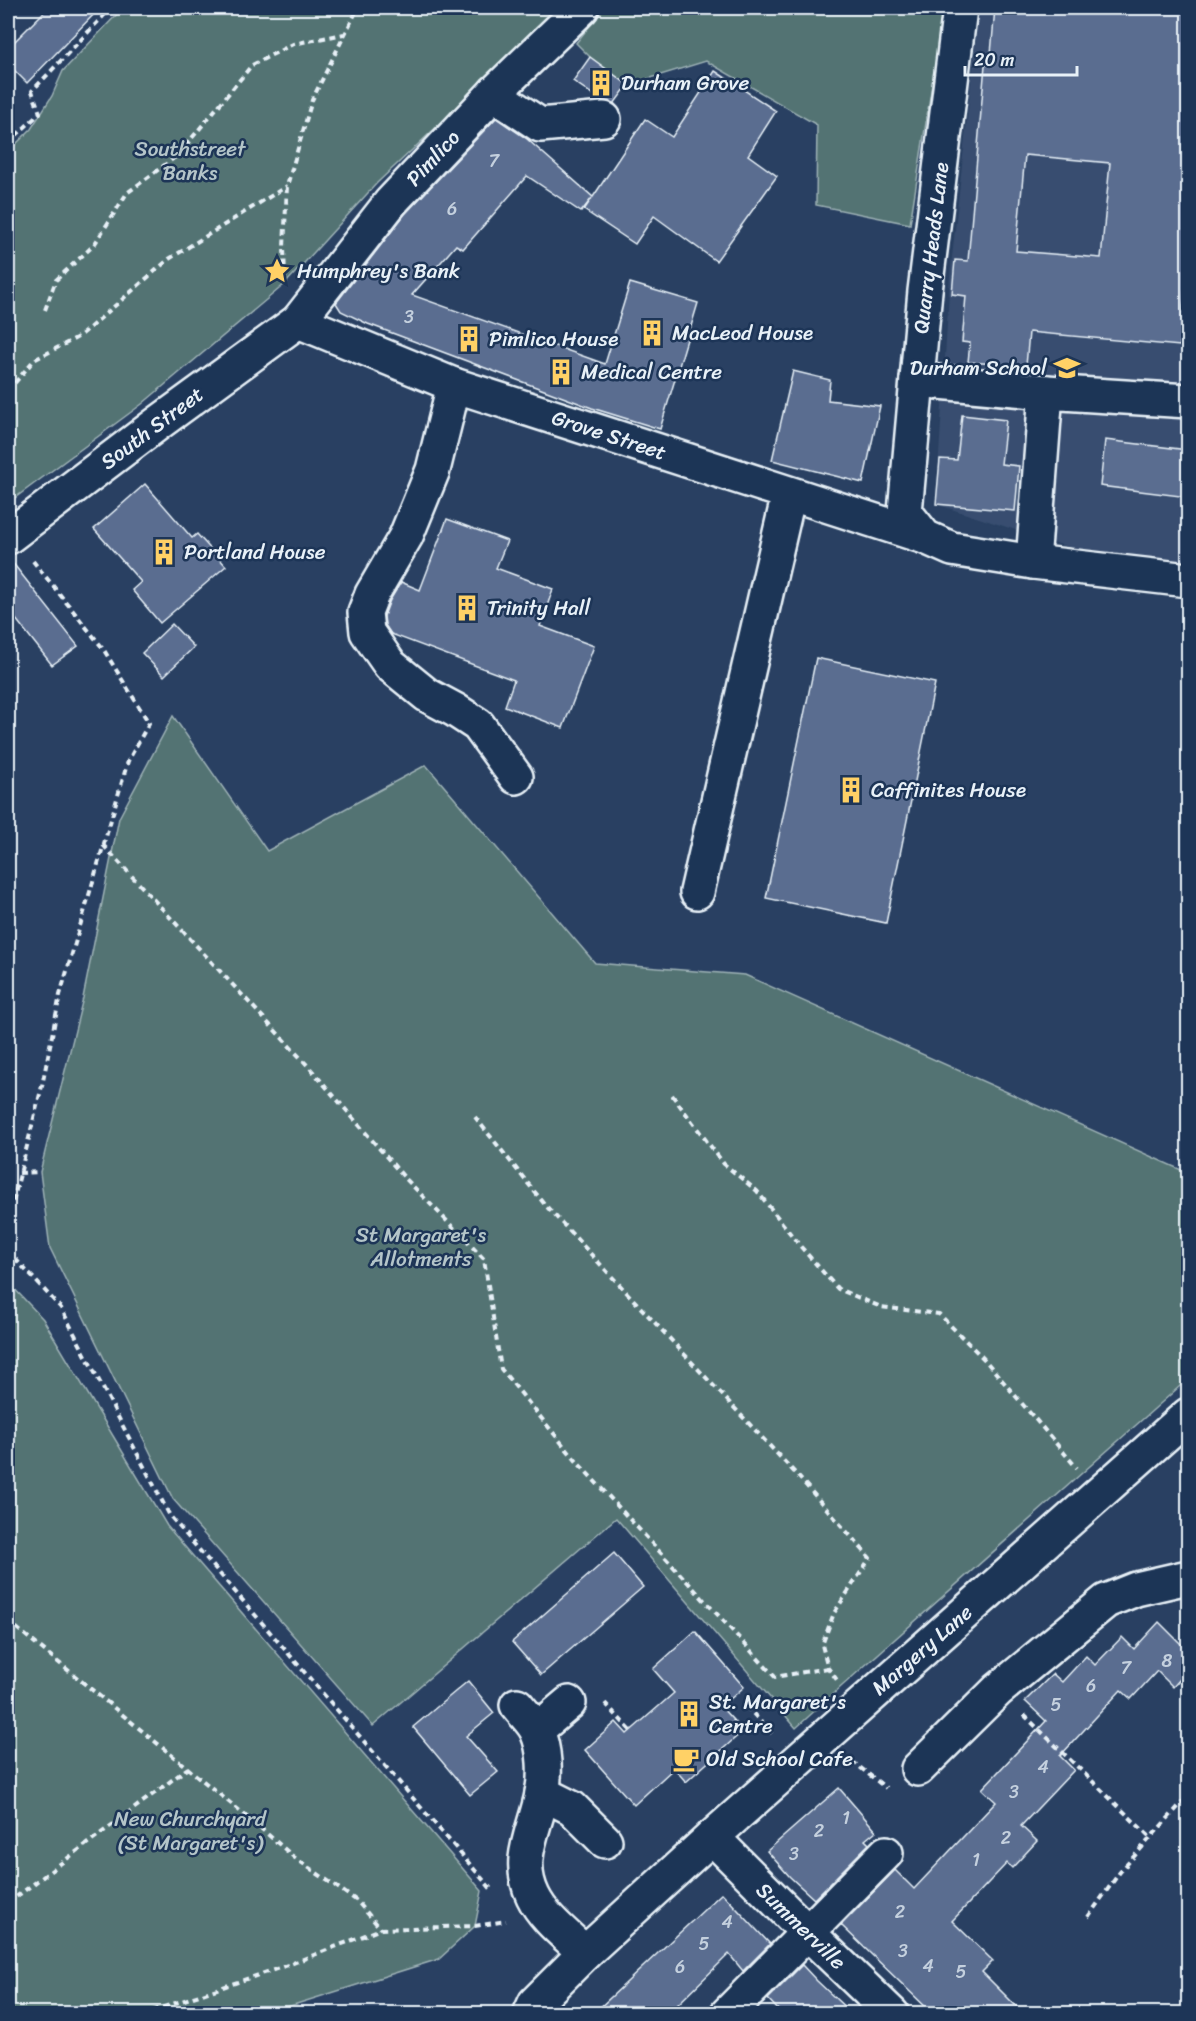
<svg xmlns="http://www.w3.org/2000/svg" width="1196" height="2021" viewBox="0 0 1196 2021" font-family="Sriracha,sans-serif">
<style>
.built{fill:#384e70}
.green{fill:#537373;stroke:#9eb2b6;stroke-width:1.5}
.building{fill:#5a6d90;stroke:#e8f1f8;stroke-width:1.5;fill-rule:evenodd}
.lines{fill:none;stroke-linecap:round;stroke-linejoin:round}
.minor-casing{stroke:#e8f1f8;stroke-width:38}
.path{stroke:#e8f1f8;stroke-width:4;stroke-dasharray:6 4.5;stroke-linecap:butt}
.minor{stroke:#1d3557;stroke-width:33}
.labels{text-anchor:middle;stroke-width:5;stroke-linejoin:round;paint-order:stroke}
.number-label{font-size:18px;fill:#c4d0de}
.poi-label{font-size:21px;fill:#e8f1f8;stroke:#1d3557;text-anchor:start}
.park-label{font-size:21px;fill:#b4c5c9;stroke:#1d3557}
.street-label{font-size:21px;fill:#e8f1f8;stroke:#1d3557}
</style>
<rect width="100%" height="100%" fill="#294062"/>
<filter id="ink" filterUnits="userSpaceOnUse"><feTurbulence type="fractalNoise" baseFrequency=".0167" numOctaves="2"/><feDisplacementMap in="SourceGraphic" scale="12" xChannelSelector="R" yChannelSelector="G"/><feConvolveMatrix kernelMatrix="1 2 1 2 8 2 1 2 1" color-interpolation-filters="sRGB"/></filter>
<g filter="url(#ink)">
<polygon class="built" points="979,8 1188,8 1188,564 1068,547 936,504 950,276"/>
<g class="green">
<polygon points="123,8 563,8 377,183 285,284 142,404 8,503 8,152 31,129 52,96 63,71"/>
<polygon points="604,8 944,8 910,224 816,205 817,125 706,61 628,85 590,57 576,43"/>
<polygon points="173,716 267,851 426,765 595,963 745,975 1188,1173 1188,1379 842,1686 796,1728 616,1518 373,1726 173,1499 50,1248 40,1172 83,998 119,818"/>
<polygon points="8,1282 43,1319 167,1526 482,1891 475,1926 439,1959 268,2013 8,2013"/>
</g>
<g class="building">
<polygon points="48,8 100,8 27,83 8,64 8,48"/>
<path d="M995,8H1188V247L1180,346L1029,332L1026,366L968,362L970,343L962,342L966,296L952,294L955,260L968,261L985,65H990ZM1025,155L1110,163L1101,258L1016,251Z"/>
<polygon points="590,57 628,85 614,104 601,100 573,81"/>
<polygon points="715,71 776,111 748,155 777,176 716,261 654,216 635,244 584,210 592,198 581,212 527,176 463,249 456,245 412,295 605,364 630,283 698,303 660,429 592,408 368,324 341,311 336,303 405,214 496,118 527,139 593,197 645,119 672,137"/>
<polygon points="793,371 830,380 828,400 880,406 863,483 772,460"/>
<polygon points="962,415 1006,420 1001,464 1019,466 1015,511 936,504 940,459 957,460"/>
<polygon points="1105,440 1188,450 1188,497 1100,486"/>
<polygon points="145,484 192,538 197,534 226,566 160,623 132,590 141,582 94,529"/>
<polygon points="447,519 507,541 496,568 553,589 540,626 594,646 563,728 505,706 514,680 391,634 385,625 384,616 390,600 401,582 420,590"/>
<polygon points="8,557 78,646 52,665 8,609"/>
<polygon points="172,624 194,647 164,676 142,653"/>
<polygon points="816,658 935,683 886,923 766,898"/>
<polygon points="614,1553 643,1587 541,1675 512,1642"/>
<polygon points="1159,1622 1188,1651 1188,1670 1173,1687 1157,1671 1131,1699 1121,1690 1060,1756 1074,1770 1021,1826 1037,1841 1012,1868 1007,1863 952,1921 993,1961 982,1972 1023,2013 932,2013 841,1925 895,1870 914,1889 996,1802 982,1789 1046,1721 1025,1701 1053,1674 1062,1682 1086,1656 1095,1665 1122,1637 1134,1649"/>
<polygon points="695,1631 744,1687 721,1707 743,1731 686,1782 674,1768 634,1805 585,1750 616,1722 627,1734 674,1693 653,1669"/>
<polygon points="468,1681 494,1713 466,1736 498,1772 470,1795 413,1727"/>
<polygon points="839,1788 876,1831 865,1840 869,1844 814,1899 790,1877 767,1851"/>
<polygon points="722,1893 770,1944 743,1971 729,1954 669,2013 594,2013"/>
<polygon points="802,1965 817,1981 851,2013 781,2013 768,1999"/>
</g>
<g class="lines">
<g class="minor-casing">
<g id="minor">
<polyline points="960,8 925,291 905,512 925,537 952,549 1033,562 1188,580"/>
<polyline points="495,92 504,101 540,125 604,119"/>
<polyline points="298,321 454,385 925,537"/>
<polyline points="917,380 1046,392"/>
<polyline points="454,385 433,470 406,536 372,594 365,612 367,632 390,665 427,695 455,710 478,725 516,777"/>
<polyline points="8,537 157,424 298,321 391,202 495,92 582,8"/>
<polyline points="1033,562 1046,392 1188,401"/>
<polyline points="697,892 789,494"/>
<path d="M517,1705C523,1713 533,1722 537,1731C545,1749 546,1775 542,1794C535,1831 515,1859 533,1896C544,1919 568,1936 585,1953"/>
<polyline points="537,1730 569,1703"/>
<polyline points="918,1769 998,1690 1106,1601 1136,1589 1188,1577"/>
<polyline points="542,1793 572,1808 605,1841"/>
<polyline points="712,1837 807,1932 892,2014"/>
<polyline points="530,2014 535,2003 585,1953 712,1837 1188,1415"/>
<polyline points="727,2014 886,1853"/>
</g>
</g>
<g class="path">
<polyline points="8,143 40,113 32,91 111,8"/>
<polyline points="285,277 284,247 287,186 312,100 358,8"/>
<polyline points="45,310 56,280 94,245 127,193 178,155 252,65 293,44 344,34"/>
<polyline points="8,391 34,360 80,336 169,259 287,186"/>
<polyline points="103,845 309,1067 403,1176 484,1259 501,1369 578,1463 775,1677 828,1668"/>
<polyline points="672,1095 724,1164 757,1191 801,1247 838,1289 881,1307 939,1314 984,1359 1077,1468"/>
<polyline points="475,1117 546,1206 796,1474 870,1558 834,1613 822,1645 828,1668 837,1680"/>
<polyline points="19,1173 40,1172"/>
<polyline points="8,1222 42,1086 60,995 128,761 149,723 102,647 33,561"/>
<polyline points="8,1251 61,1308 170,1516 492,1890"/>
<polyline points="8,1621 257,1825 295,1858 357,1901 381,1929"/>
<polyline points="605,1703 631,1731"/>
<polyline points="746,1706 774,1736"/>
<polyline points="1024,1715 1151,1838"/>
<polyline points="852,1761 886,1788"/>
<polyline points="8,1903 188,1768"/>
<polyline points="1088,1917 1120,1872 1188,1796"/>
<polyline points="8,2005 17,2014"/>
<polyline points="143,2014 288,1965 381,1929 475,1926 506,1921"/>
</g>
<use href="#minor" class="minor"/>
</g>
</g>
<defs>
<g id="building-bare" transform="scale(2.07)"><path d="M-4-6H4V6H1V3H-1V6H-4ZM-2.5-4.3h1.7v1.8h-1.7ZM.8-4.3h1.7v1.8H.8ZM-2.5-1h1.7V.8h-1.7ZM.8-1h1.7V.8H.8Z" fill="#ffd166" stroke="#1d3557" stroke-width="2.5" paint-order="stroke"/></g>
<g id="sight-bare" transform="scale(2.07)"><path d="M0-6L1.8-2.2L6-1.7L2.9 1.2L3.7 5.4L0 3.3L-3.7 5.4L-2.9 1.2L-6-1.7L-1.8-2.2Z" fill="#ffd166" stroke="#1d3557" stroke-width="2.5" paint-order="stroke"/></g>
<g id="school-bare" transform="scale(2.07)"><path d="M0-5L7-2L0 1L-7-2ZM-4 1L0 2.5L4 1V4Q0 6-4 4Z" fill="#ffd166" stroke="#1d3557" stroke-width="2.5" paint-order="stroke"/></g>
<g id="cafe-bare" transform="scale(2.07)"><path d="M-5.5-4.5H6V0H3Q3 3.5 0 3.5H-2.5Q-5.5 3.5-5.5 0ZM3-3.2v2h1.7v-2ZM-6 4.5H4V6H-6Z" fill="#ffd166" stroke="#1d3557" stroke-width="2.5" paint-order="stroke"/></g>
</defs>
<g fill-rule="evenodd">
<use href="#building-bare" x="601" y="83"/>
<use href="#sight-bare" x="277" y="271"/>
<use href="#building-bare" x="652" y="333"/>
<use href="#building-bare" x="469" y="339"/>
<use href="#school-bare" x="1067" y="368"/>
<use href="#building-bare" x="561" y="372"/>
<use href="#building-bare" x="164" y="552"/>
<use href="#building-bare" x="467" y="608"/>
<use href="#building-bare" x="851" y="790"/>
<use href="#building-bare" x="689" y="1714"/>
<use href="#cafe-bare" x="686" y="1759"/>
</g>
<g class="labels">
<g class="number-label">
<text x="494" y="167">7</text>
<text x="452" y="215">6</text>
<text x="409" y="323">3</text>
<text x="1167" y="1667">8</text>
<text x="1126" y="1674">7</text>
<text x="1091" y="1692">6</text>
<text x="1056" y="1711">5</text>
<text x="1043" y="1773">4</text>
<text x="1014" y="1798">3</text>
<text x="846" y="1824">1</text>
<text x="819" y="1837">2</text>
<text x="1006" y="1844">2</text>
<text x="794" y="1860">3</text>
<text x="976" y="1866">1</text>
<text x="900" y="1918">2</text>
<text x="727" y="1928">4</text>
<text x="704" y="1950">5</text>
<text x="903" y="1957">3</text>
<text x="928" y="1972">4</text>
<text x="680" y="1973">6</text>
<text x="961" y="1978">5</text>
</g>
<g class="poi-label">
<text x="621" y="90">Durham Grove</text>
<text x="297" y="278">Humphrey's Bank</text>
<text x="672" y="340">MacLeod House</text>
<text x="489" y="346">Pimlico House</text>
<text x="1047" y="375" text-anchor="end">Durham School</text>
<text x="581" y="379">Medical Centre</text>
<text x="184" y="559">Portland House</text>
<text x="487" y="615">Trinity Hall</text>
<text x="871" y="797">Caffinites House</text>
<text x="709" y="1709">St. Margaret's<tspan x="709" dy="24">Centre</tspan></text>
<text x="706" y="1766">Old School Cafe</text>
</g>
<g class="park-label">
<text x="190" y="156">Southstreet<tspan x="190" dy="24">Banks</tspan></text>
<text x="421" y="1242">St Margaret's<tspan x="421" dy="24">Allotments</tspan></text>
<text x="190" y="1826">New Churchyard<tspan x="190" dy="24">(St Margaret's)</tspan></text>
</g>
<g class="street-label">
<text transform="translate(433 158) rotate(-47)" y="7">Pimlico</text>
<text transform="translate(931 248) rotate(-83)" y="7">Quarry Heads Lane</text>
<text transform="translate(152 428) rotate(-37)" y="7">South Street</text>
<text transform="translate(609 435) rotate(18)" y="7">Grove Street</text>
<text transform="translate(922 1650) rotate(-41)" y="7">Margery Lane</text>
<text transform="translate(801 1926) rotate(44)" y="7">Summerville</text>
</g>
</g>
<rect width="1196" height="2021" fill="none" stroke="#1d3557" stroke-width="30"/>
<rect x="15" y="15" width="1166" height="1991" fill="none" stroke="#e8f1f8" stroke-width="2" filter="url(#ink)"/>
<path d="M965 66v9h112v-9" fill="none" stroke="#e8f1f8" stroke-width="3"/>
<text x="974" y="66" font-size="18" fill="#e8f1f8" stroke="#1d3557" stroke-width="4.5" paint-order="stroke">20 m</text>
</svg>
